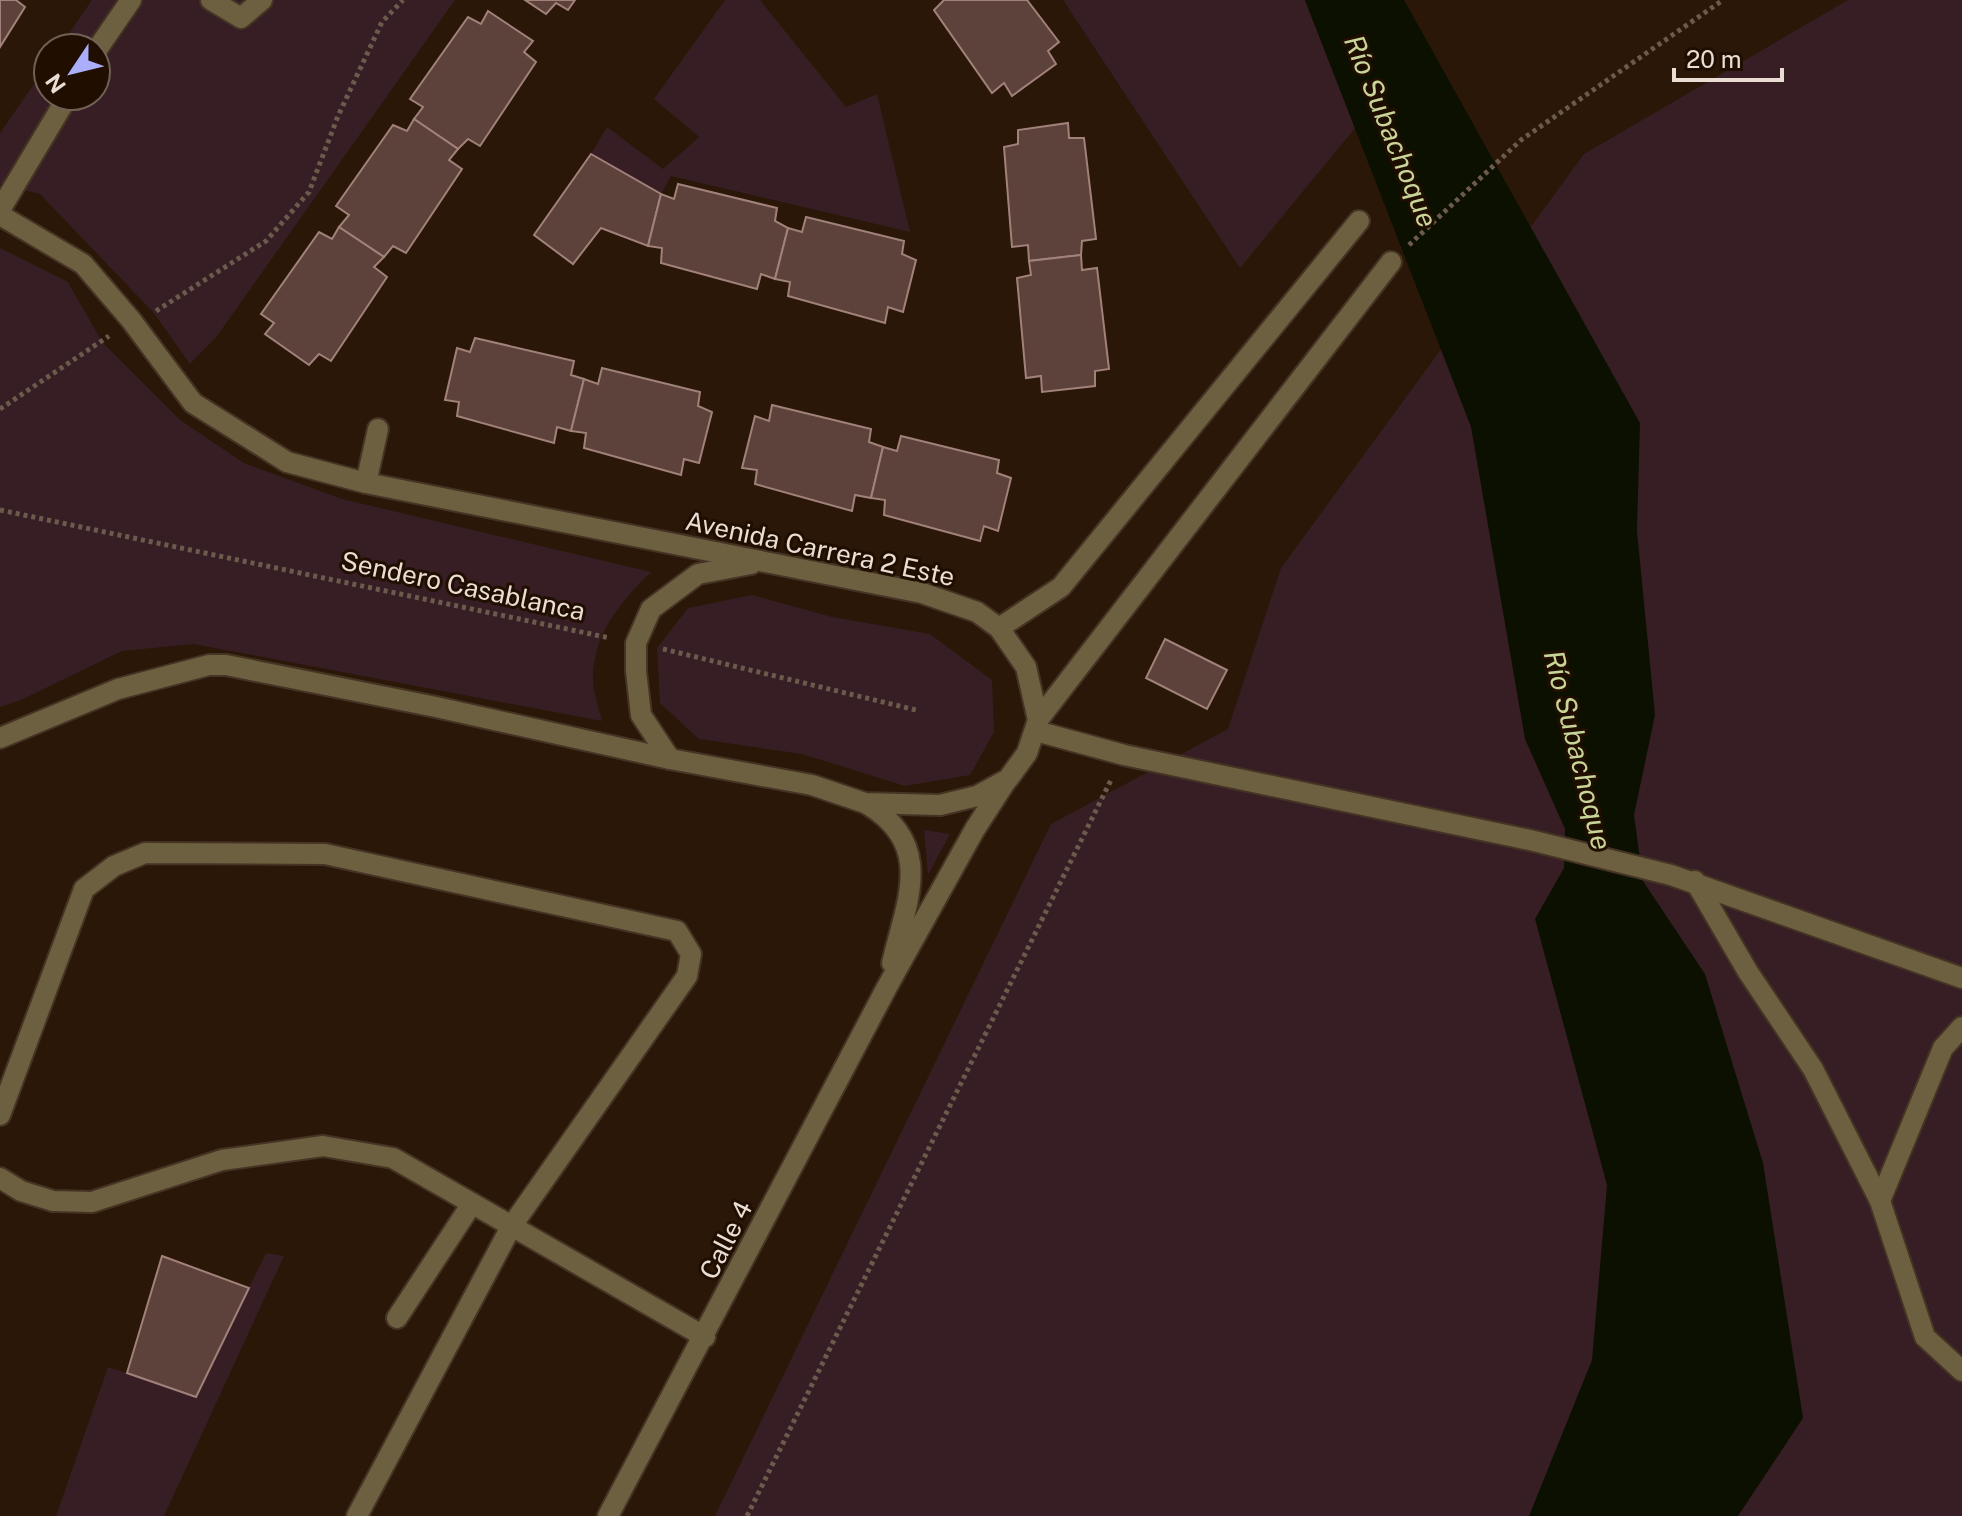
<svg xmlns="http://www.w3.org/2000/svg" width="1962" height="1516" viewBox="0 0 1962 1516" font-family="'Public Sans',sans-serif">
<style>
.green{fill:#371e24}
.water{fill:#0c1000}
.building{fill:#5d413b;stroke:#a1827b;stroke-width:2}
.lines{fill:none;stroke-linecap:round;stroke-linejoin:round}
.minor-casing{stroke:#453324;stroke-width:24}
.path{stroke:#6c5b4d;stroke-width:5;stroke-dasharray:4 4;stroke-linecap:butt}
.minor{stroke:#6c6040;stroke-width:20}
.labels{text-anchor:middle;stroke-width:6;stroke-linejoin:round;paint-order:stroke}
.street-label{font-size:26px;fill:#eaddd3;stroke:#200e01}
.water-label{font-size:28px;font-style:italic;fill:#c8d599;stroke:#200e01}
</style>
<rect width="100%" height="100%" fill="#2a1707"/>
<g class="green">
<polygon points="92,0 455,0 217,336 190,364 153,312 40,194 0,184 0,133 48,64 48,96 96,96 96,48 59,48"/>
<polygon points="725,0 760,0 846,107 877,94 910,232 671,176 661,194 591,154 607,127 663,169 699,137 654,99"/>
<polygon points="1063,0 1305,0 1355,128 1240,268"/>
<polygon points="1848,0 1962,0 1962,1516 715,1516 1051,824 1228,729 1281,568 1584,154"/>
<path d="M0,248L68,282L102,342L180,420L244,463L342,499L651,572C621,602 593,633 593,679C593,692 599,708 602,721L194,644L122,651L21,700L0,707Z"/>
<polygon points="752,595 832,617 930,634 992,680 994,732 970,775 905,786 802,754 699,739 660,703 657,648 688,608"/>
<polygon points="924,830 950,834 928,875"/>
<polygon points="266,1253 284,1256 164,1516 56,1516 108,1367 196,1396"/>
</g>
<polygon class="water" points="1305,0 1404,0 1640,423 1637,531 1655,715 1634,815 1643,881 1705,974 1763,1163 1803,1418 1738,1516 1529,1516 1592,1360 1607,1185 1535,919 1564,868 1565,829 1525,739 1471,427"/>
<g class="building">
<polygon points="0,0 16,0 25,7 0,47"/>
<polygon points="525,0 575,0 568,10 556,3 546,14"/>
<polygon points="944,0 1027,0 1059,42 1048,51 1056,64 1012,96 1004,83 992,93 934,10"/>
<polygon points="488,11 533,41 524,52 536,62 480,146 468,139 458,149 414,119 423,107 410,99 468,17 481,24"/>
<polygon points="414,119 458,149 449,160 462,169 406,253 393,246 384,257 339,227 349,215 336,206 393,125 407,131"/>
<polygon points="1068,123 1069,138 1084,138 1096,239 1082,241 1081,255 1029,261 1028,245 1012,247 1004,147 1018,144 1018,130"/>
<polygon points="591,154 661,194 648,246 601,228 573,264 534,235"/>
<polygon points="678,184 777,208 775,221 788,228 775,279 761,274 757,289 661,263 662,248 648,246 661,194 674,199"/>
<polygon points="806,217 904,241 902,254 916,260 903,312 888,307 885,323 788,296 790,282 775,279 788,228 802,232"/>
<polygon points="339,227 384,257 374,267 387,277 331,361 319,354 309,365 265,334 274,323 261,314 319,232 332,239"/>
<polygon points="1081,255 1082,270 1097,268 1109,369 1095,371 1095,386 1042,392 1041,376 1026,378 1017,278 1031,275 1029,261"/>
<polygon points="475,338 574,361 571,375 584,379 571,431 557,427 554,443 457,416 459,402 445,400 457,348 470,352"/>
<polygon points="602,368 700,392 698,406 712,412 699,463 684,459 681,475 584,448 586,433 571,431 584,379 598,384"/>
<polygon points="772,405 871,429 869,442 883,447 871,498 855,495 852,511 755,484 757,470 742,468 755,416 769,421"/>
<polygon points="901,436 999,460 997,473 1011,478 998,531 984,526 980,541 884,515 885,500 871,498 883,447 897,451"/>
<polygon points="1165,639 1227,670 1207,709 1146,678"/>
<polygon points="162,1256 249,1288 196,1397 127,1373"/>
</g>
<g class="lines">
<g class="minor-casing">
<g id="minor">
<polyline points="211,0 241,18 262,0"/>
<polyline points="96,51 131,0"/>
<polyline points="0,210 68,96"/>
<polyline points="0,215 83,264 131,320 193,403 287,462 366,483 922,593 977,612 999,628 1026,667 1038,720 1027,753 1008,779 977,796 940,805 865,803 812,785 670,759 436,707 226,665 209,665 118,689 0,738"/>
<polyline points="366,483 378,429"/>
<polyline points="999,628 1061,587 1359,221"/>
<polyline points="1038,720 1391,262"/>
<polyline points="1036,731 1124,755 1530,840 1671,875 1962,978"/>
<polyline points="670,759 641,715 636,671 636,643 651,609 698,574 751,564"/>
<path d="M867,804C935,845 907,900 892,963"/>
<polyline points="1695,881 1748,972 1813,1069 1880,1201"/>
<polyline points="1962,1027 1943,1048 1880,1201 1925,1337 1962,1371"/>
<polyline points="0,1115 84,889 114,866 145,853 325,854 677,931 691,954 687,976 511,1227 357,1516"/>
<polyline points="0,1178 21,1191 53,1201 92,1202 222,1160 323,1146 393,1158 705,1337"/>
<polyline points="397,1318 471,1205"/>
<polyline points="608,1516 887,987 975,829 1006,781"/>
</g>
</g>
<g class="path">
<polyline points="1409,245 1521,140 1723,0"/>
<polyline points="156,311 266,241 309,192 338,116 382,22 403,0"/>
<polyline points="0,409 109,336"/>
<polyline points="0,510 610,638"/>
<polyline points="663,649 916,710"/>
<polyline points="747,1516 1112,778"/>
</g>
<use href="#minor" class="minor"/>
</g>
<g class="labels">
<g class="street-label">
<text transform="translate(820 549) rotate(12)" y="9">Avenida Carrera 2 Este</text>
<text transform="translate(463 586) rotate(12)" y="9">Sendero Casablanca</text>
<text transform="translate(726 1240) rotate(-63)" y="9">Calle 4</text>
</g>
<g class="water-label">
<text transform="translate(1391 131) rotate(68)" y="10">Río Subachoque</text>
<text transform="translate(1578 750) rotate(76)" y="10">Río Subachoque</text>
</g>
</g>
<g transform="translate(72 72) rotate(235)"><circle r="38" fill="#200e01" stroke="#716155" stroke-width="2"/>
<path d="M0-6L14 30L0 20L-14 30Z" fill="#abaffb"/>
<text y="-12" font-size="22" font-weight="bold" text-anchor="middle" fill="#eaddd3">N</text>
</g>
<path d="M1674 68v12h108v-12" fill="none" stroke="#eaddd3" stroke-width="4"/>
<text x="1686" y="68" font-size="24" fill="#eaddd3" stroke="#200e01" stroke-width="6" paint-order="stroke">20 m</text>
</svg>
